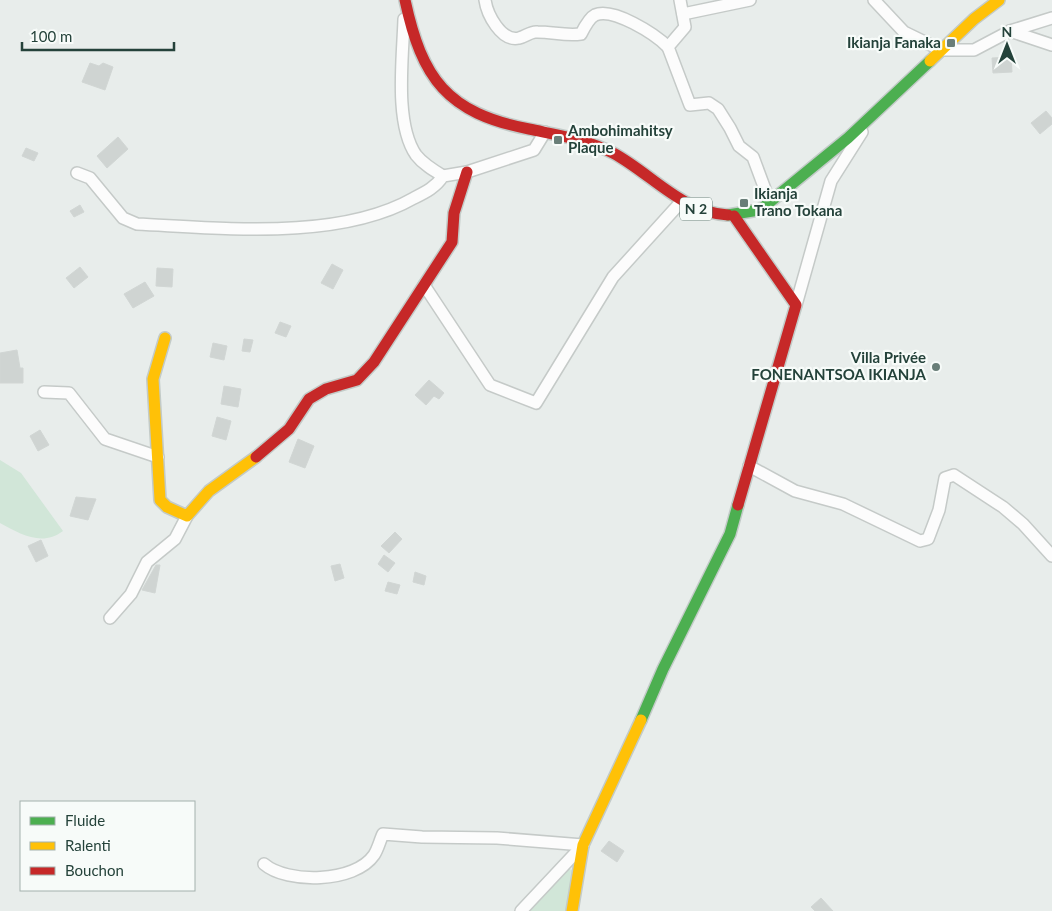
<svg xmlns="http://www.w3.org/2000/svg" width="1052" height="911" viewBox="0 0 1052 911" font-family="Lato,sans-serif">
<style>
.green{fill:#d1e6d8}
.building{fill:#cfd4d2;stroke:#d1d6d4}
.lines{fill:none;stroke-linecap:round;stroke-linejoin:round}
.street-casing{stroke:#c5cac8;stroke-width:14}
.fast-casing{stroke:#c3cbc8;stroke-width:14}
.slow-casing{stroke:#c3cbc8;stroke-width:14}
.jam-casing{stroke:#c3cbc8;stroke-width:14}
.street{stroke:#fcfcfc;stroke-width:11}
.fast{stroke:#4caf50;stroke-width:11}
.slow{stroke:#ffc107;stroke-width:11}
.jam{stroke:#c62828;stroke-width:11}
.poi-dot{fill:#697e78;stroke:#f7fbf9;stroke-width:2}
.labels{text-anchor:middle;stroke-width:4.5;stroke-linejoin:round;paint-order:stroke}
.shield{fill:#f7fbf9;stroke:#637a73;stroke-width:1}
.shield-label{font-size:14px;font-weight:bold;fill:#24423a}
.poi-label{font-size:15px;font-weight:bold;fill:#24423a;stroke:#f7fbf9;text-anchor:end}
</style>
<rect width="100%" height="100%" fill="#e8edeb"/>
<g class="green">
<path d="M0,460L21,473L63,531C42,547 20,534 0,523Z"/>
<polygon points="564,868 573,870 567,911 524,911"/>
</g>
<g class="building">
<polygon points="1011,57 1012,72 993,73 992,58"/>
<polygon points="90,63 99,66 103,63 113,67 105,90 82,82"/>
<polygon points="1046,111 1052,118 1052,124 1040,134 1031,123"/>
<polygon points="118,137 128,149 107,168 97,156"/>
<polygon points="26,148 38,153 34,161 22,156"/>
<polygon points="80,205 84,212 74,217 70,211"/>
<polygon points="332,264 343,270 333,289 321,283"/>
<polygon points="80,267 88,277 74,288 66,278"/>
<polygon points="157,268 173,269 172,287 156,286"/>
<polygon points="145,282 154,296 133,308 124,294"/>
<polygon points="280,322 291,326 286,337 275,333"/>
<polygon points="244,339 253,340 250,352 242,351"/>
<polygon points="213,343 227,346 224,360 210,357"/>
<polygon points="17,350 20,368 23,368 23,383 0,383 0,353"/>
<polygon points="429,380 444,393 439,399 434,396 426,405 415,395"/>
<polygon points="224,386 241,389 238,407 221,404"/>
<polygon points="217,417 231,421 226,440 212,436"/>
<polygon points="40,430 49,445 38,451 30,436"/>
<polygon points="298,439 314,446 305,468 289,462"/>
<polygon points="76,497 96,499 88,520 70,516"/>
<polygon points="395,532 402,539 389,553 381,546"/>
<polygon points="41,540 48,556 36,562 28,546"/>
<polygon points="384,555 395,563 388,572 378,564"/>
<polygon points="340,564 344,578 335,581 331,566"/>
<polygon points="156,565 160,565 155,593 142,590"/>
<polygon points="415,572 426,576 424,585 413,582"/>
<polygon points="388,582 400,585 397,594 385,591"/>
<polygon points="609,841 624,851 617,862 601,851"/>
<polygon points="821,898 833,911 815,911 811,907"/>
</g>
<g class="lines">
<g class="street-casing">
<g id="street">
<path d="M485,0C487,14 501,42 519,38C525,37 531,31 537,32C553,32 565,36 581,34C584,28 589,18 595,15C613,7 655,34 668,47"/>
<polyline points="680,0 685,27 668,47 690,105 709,103 718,109 730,128 739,146 753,157 769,200"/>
<polyline points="874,0 904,32 941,50 974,50 1010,31 1052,18"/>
<polyline points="683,14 750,0"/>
<path d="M404,19C403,56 394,123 416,155C423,164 433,170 443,176"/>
<polyline points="1010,31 1052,45"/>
<path d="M77,173L90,178L123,218L137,224C222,228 339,241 414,198C426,192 436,187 443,176L467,172L534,150L545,132"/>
<polyline points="424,285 490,385 536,403 613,277 681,202"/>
<polyline points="796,305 831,181 862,132"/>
<polyline points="44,392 69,393 105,439 158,457"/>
<polyline points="749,466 795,491 843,504 920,541 928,539 939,510 945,478 954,475 1003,507 1023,524 1052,556"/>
<polyline points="110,618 131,594 147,562 175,539 187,516"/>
<path d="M264,864C287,884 355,883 374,855C378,849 380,840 383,834L422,837L497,838L583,845"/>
<polyline points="521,911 583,845"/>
</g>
</g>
<g class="fast-casing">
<g id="fast">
<polyline points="728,215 759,210 765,206 848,138 930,61"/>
<polyline points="641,720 663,669 730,534 738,505"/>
</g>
</g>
<g class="slow-casing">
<g id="slow">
<polyline points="930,61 974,19 999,0"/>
<polyline points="165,338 153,379 160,500 167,507 187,516 209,491 256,457"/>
<polyline points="572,911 583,845 641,720"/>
</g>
</g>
<g class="jam-casing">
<g id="jam">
<path d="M405,0C422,79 447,113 529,129C557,135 586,139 613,153C652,174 681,212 728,215"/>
<polyline points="734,216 796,305 738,505"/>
<polyline points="256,457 289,429 309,399 326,389 357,380 374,362 452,242 454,213 467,172"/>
</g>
</g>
<use href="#street" class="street"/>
<use href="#fast" class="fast"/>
<use href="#slow" class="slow"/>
<use href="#jam" class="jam"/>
</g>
<g class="poi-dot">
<rect x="946" y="38" width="10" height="10" rx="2.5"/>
<rect x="553" y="135" width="10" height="10" rx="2.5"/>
<rect x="739" y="198" width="10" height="10" rx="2.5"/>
<circle cx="936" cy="367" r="5"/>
</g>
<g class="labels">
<rect class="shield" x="680" y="197.5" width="32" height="23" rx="4"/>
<g class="shield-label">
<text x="696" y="214">N 2</text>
</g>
<g class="poi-label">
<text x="941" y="48">Ikianja Fanaka</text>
<text x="568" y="136" text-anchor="start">Ambohimahitsy<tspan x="568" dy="17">Plaque</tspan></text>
<text x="754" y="199" text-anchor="start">Ikianja<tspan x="754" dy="17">Trano Tokana</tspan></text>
<text x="926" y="363">Villa Privée<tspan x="926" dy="17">FONENANTSOA IKIANJA</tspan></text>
</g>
</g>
<rect x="20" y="801" width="175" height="90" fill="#f7fbf9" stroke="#a3b1ad"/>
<rect x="30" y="817" width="25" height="8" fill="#4caf50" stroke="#a3b1ad"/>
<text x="65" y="826" font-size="15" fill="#24423a">Fluide</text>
<rect x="30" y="842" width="25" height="8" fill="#ffc107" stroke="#a3b1ad"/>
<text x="65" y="851" font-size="15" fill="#24423a">Ralenti</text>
<rect x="30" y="867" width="25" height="8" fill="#c62828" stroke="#a3b1ad"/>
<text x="65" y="876" font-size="15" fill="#24423a">Bouchon</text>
<g transform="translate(1007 45)" stroke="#f7fbf9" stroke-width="4" paint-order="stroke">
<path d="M0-4L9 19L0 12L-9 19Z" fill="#24423a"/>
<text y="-8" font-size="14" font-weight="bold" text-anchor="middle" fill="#24423a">N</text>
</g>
<path d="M22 42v8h152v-8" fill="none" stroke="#24423a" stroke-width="2.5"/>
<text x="30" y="42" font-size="15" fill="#24423a" stroke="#f7fbf9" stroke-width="4" paint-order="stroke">100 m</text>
</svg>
